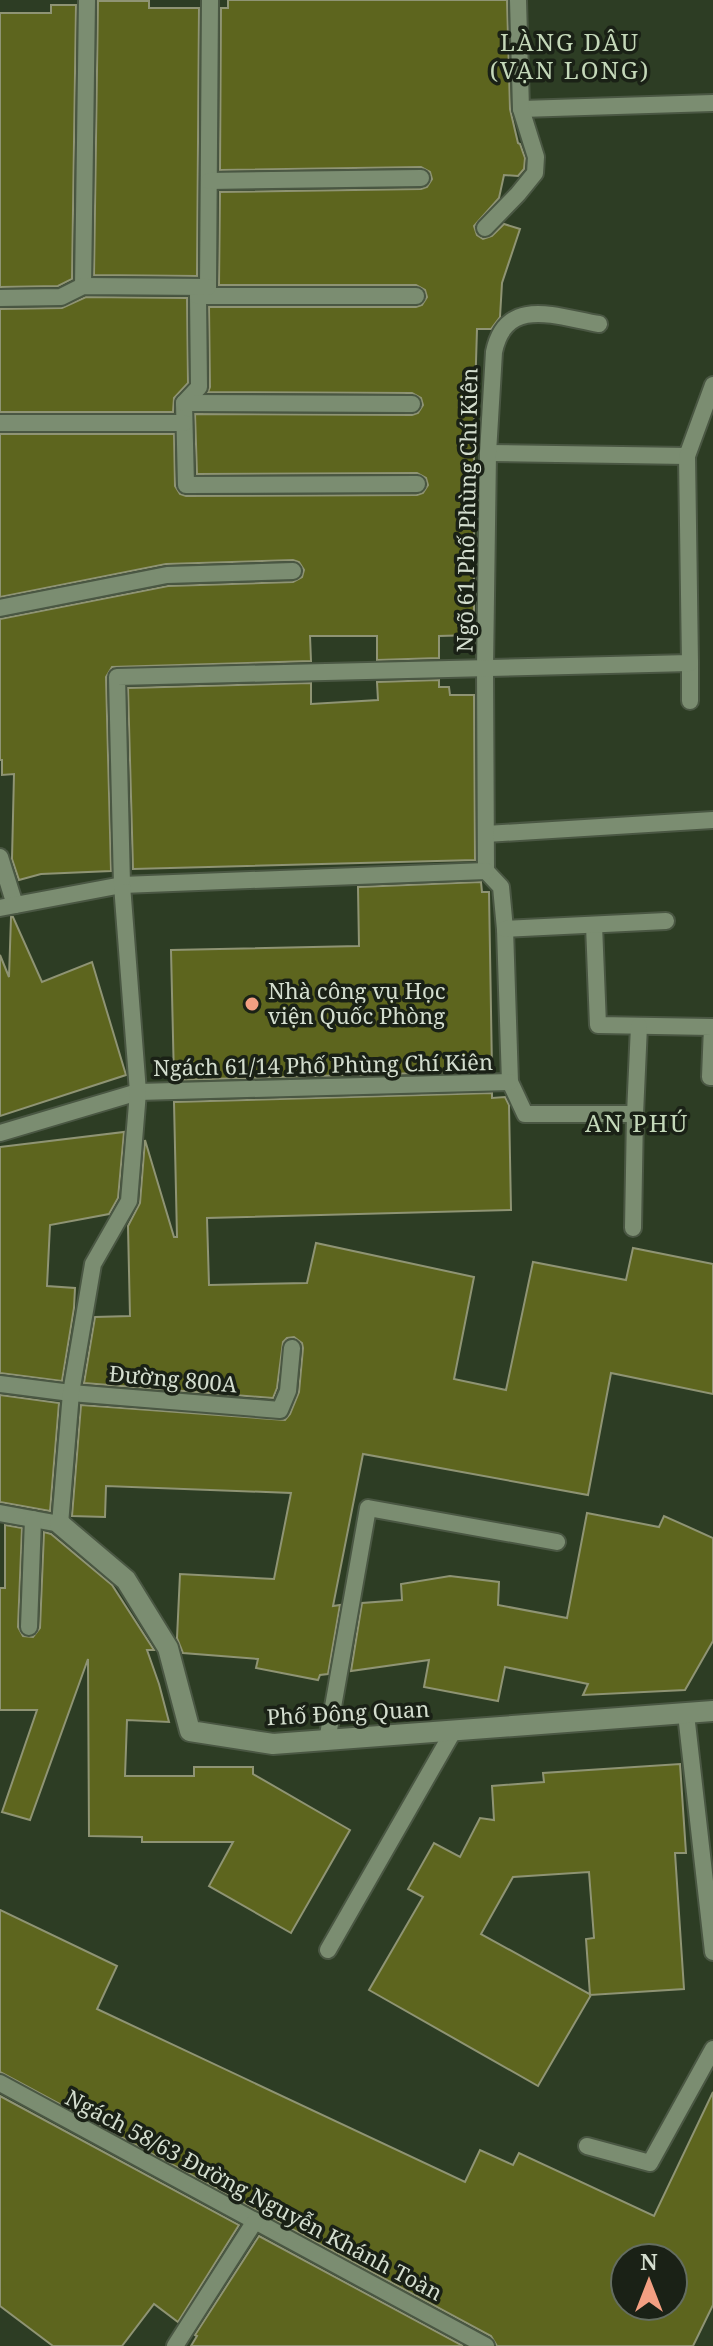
<svg xmlns="http://www.w3.org/2000/svg" width="713" height="2346" viewBox="0 0 713 2346" font-family="'Noto Serif',serif">
<style>
.building{fill:#5d651e;stroke:#8f9474;stroke-width:2;fill-rule:evenodd}
.lines{fill:none;stroke-linecap:round;stroke-linejoin:round}
.lane-casing{stroke:#4a5743;stroke-width:20}
.street-casing{stroke:#4a5743;stroke-width:24}
.lane{stroke:#7b8d71;stroke-width:16}
.street{stroke:#7b8d71;stroke-width:20}
.poi-dot{fill:#f39f82;stroke:#1a2116;stroke-width:3}
.labels{text-anchor:middle;stroke-width:7;stroke-linejoin:round;paint-order:stroke}
.street-label{font-size:22px;fill:#d4decf;stroke:#1a2116}
.poi-label{font-size:22px;fill:#d4decf;stroke:#1a2116;text-anchor:start}
.neighbourhood-label{font-size:24px;letter-spacing:2px;fill:#c4d8b9;stroke:#1a2116}
</style>
<rect width="100%" height="100%" fill="#2d3d24"/>
<g class="building">
<polygon points="228,0 507,0 510,109 518,143 520,144 525,158 524,169 518,176 504,175 499,198 474,226 477,235 483,239 492,236 504,224 520,229 502,283 500,317 491,329 477,329 474,427 474,635 439,636 439,658 377,660 377,636 310,636 311,661 112,667 106,677 111,871 41,874 19,880 12,859 14,774 2,775 2,760 0,760 0,619 168,586 293,582 302,577 304,570 299,562 293,560 166,564 0,597 0,434 174,434 175,486 180,494 186,496 417,495 423,493 428,485 426,478 417,473 197,474 195,414 412,415 418,413 423,405 421,398 412,393 208,392 210,387 209,307 416,307 422,305 427,297 425,290 416,285 219,285 220,192 421,189 427,187 432,179 430,172 421,167 220,170 221,8 228,8"/>
<polygon points="98,1 149,1 149,8 199,8 197,276 94,275"/>
<polygon points="51,5 76,5 72,279 58,286 0,287 0,13 51,13"/>
<polygon points="86,297 187,298 188,383 174,398 173,412 0,412 0,309 62,308"/>
<polygon points="439,680 439,687 449,687 450,695 474,695 475,860 133,869 128,688 311,683 311,704 378,700 377,682"/>
<polygon points="481,882 482,892 489,892 492,1071 174,1080 171,950 359,946 358,887"/>
<polygon points="11,917 13,917 42,982 92,962 126,1075 0,1116 0,955 9,977"/>
<polygon points="492,1093 492,1098 505,1097 509,1105 511,1210 207,1218 209,1285 307,1283 316,1243 474,1277 454,1379 506,1390 533,1262 626,1280 633,1248 713,1264 713,1394 611,1373 588,1495 363,1454 333,1606 340,1605 328,1674 320,1675 318,1680 256,1668 258,1659 183,1653 177,1638 180,1574 274,1579 291,1493 106,1486 105,1517 72,1516 81,1405 285,1420 290,1414 299,1392 303,1348 302,1343 294,1337 287,1338 283,1342 277,1388 273,1398 84,1383 95,1317 130,1316 128,1226 140,1203 145,1140 174,1237 177,1237 174,1102"/>
<polygon points="124,1132 118,1198 109,1214 50,1225 47,1286 75,1288 74,1308 62,1381 0,1373 0,1147"/>
<polygon points="0,1395 59,1403 50,1511 0,1502"/>
<polygon points="587,1513 659,1527 664,1516 713,1538 713,1641 685,1690 583,1695 588,1684 505,1667 498,1701 424,1687 429,1660 351,1671 362,1603 402,1600 401,1584 450,1576 499,1582 498,1605 567,1618"/>
<polygon points="5,1525 22,1528 18,1627 23,1636 33,1637 40,1628 44,1532 51,1534 112,1585 154,1650 147,1650 159,1684 169,1722 127,1720 125,1776 194,1776 194,1767 253,1767 253,1774 350,1830 291,1933 209,1886 233,1842 142,1842 142,1837 89,1836 88,1659 30,1820 2,1812 37,1710 0,1710 0,1588 5,1588"/>
<polygon points="680,1764 686,1853 675,1853 684,1989 590,1995 586,1939 594,1938 589,1872 513,1877 481,1934 591,1995 538,2086 369,1990 423,1897 408,1889 434,1843 460,1857 480,1818 494,1820 492,1786 544,1782 543,1773"/>
<path d="M0,1910L117,1966L97,2009L465,2182L480,2150L513,2165L519,2153L654,2216L713,2092V2305L693,2346H497L491,2336L0,2072ZM625,2258H673V2306H625Z"/>
<polygon points="0,2096 239,2225 178,2322 154,2304 122,2346 53,2346 0,2306"/>
<polygon points="259,2236 463,2346 191,2346 197,2336 195,2335"/>
</g>
<g class="lines">
<g class="lane-casing">
<g id="lane">
<polyline points="210,0 208,287 198,296 199,387 184,403 186,485 417,484"/>
<polyline points="521,109 713,103"/>
<polyline points="209,181 421,178"/>
<polyline points="485,228 518,194 535,173 536,157 521,109 518,0"/>
<polyline points="83,286 87,0"/>
<polyline points="198,296 416,296"/>
<polyline points="0,298 61,297 83,286 208,287"/>
<polyline points="184,403 412,404"/>
<polyline points="0,423 184,423"/>
<polyline points="488,453 687,456 713,385"/>
<polyline points="0,608 167,575 293,571"/>
<polyline points="690,701 690,663"/>
<polyline points="486,834 713,820"/>
<polyline points="0,857 15,905"/>
<path d="M486,871L485,668L488,453L494,352C506,295 557,317 599,324"/>
<polyline points="486,871 501,887 505,929 510,1082 525,1114 635,1114"/>
<polyline points="0,908 122,885 486,871"/>
<polyline points="594,925 598,1025 712,1027 710,1077 713,1077"/>
<polyline points="505,929 666,921"/>
<polyline points="0,1133 138,1092 510,1082"/>
<polyline points="633,1228 635,1114 639,1026"/>
<polyline points="0,1384 71,1393 280,1410 288,1391 292,1348"/>
<polyline points="0,1513 60,1524 71,1393 93,1264 129,1201 138,1092 122,885 117,677 690,663 687,456"/>
<polyline points="29,1627 33,1519"/>
<polyline points="686,1714 713,1952"/>
<polyline points="327,1741 368,1508 557,1542"/>
<polyline points="328,1950 454,1730"/>
<polyline points="0,2083 486,2346"/>
<polyline points="587,2146 650,2163 713,2049"/>
<polyline points="175,2346 255,2221"/>
</g>
</g>
<g class="street-casing">
<polyline id="street" points="60,1524 126,1580 168,1648 190,1731 273,1744 713,1711"/>
</g>
<use href="#lane" class="lane"/>
<use href="#street" class="street"/>
</g>
<circle class="poi-dot" cx="252" cy="1004" r="8"/>
<g class="labels">
<g class="street-label">
<text transform="translate(467 510) rotate(-89)" y="8">Ngõ 61 Phố Phùng Chí Kiên</text>
<text transform="translate(323 1065) rotate(-1)" y="8">Ngách 61/14 Phố Phùng Chí Kiên</text>
<text transform="translate(173 1379) rotate(5)" y="8">Đường 800A</text>
<text transform="translate(348 1713) rotate(-3)" y="8">Phố Đông Quan</text>
<text transform="translate(254 2195) rotate(28)" y="8">Ngách 58/63 Đường Nguyễn Khánh Toàn</text>
</g>
<g class="poi-label">
<text x="268" y="999">Nhà công vụ Học<tspan x="268" dy="25">viện Quốc Phòng</tspan></text>
</g>
<g class="neighbourhood-label">
<text x="570" y="51">LÀNG DÂU<tspan x="570" dy="28">(VẠN LONG)</tspan></text>
<text x="637" y="1132">AN PHÚ</text>
</g>
</g>
<g transform="translate(649 2282)"><circle r="38" fill="#1a2116" stroke="#646d60" stroke-width="2"/>
<path d="M0-6L14 30L0 20L-14 30Z" fill="#f39f82"/>
<text y="-12" font-size="22" font-weight="bold" text-anchor="middle" fill="#d4decf">N</text>
</g>
</svg>
